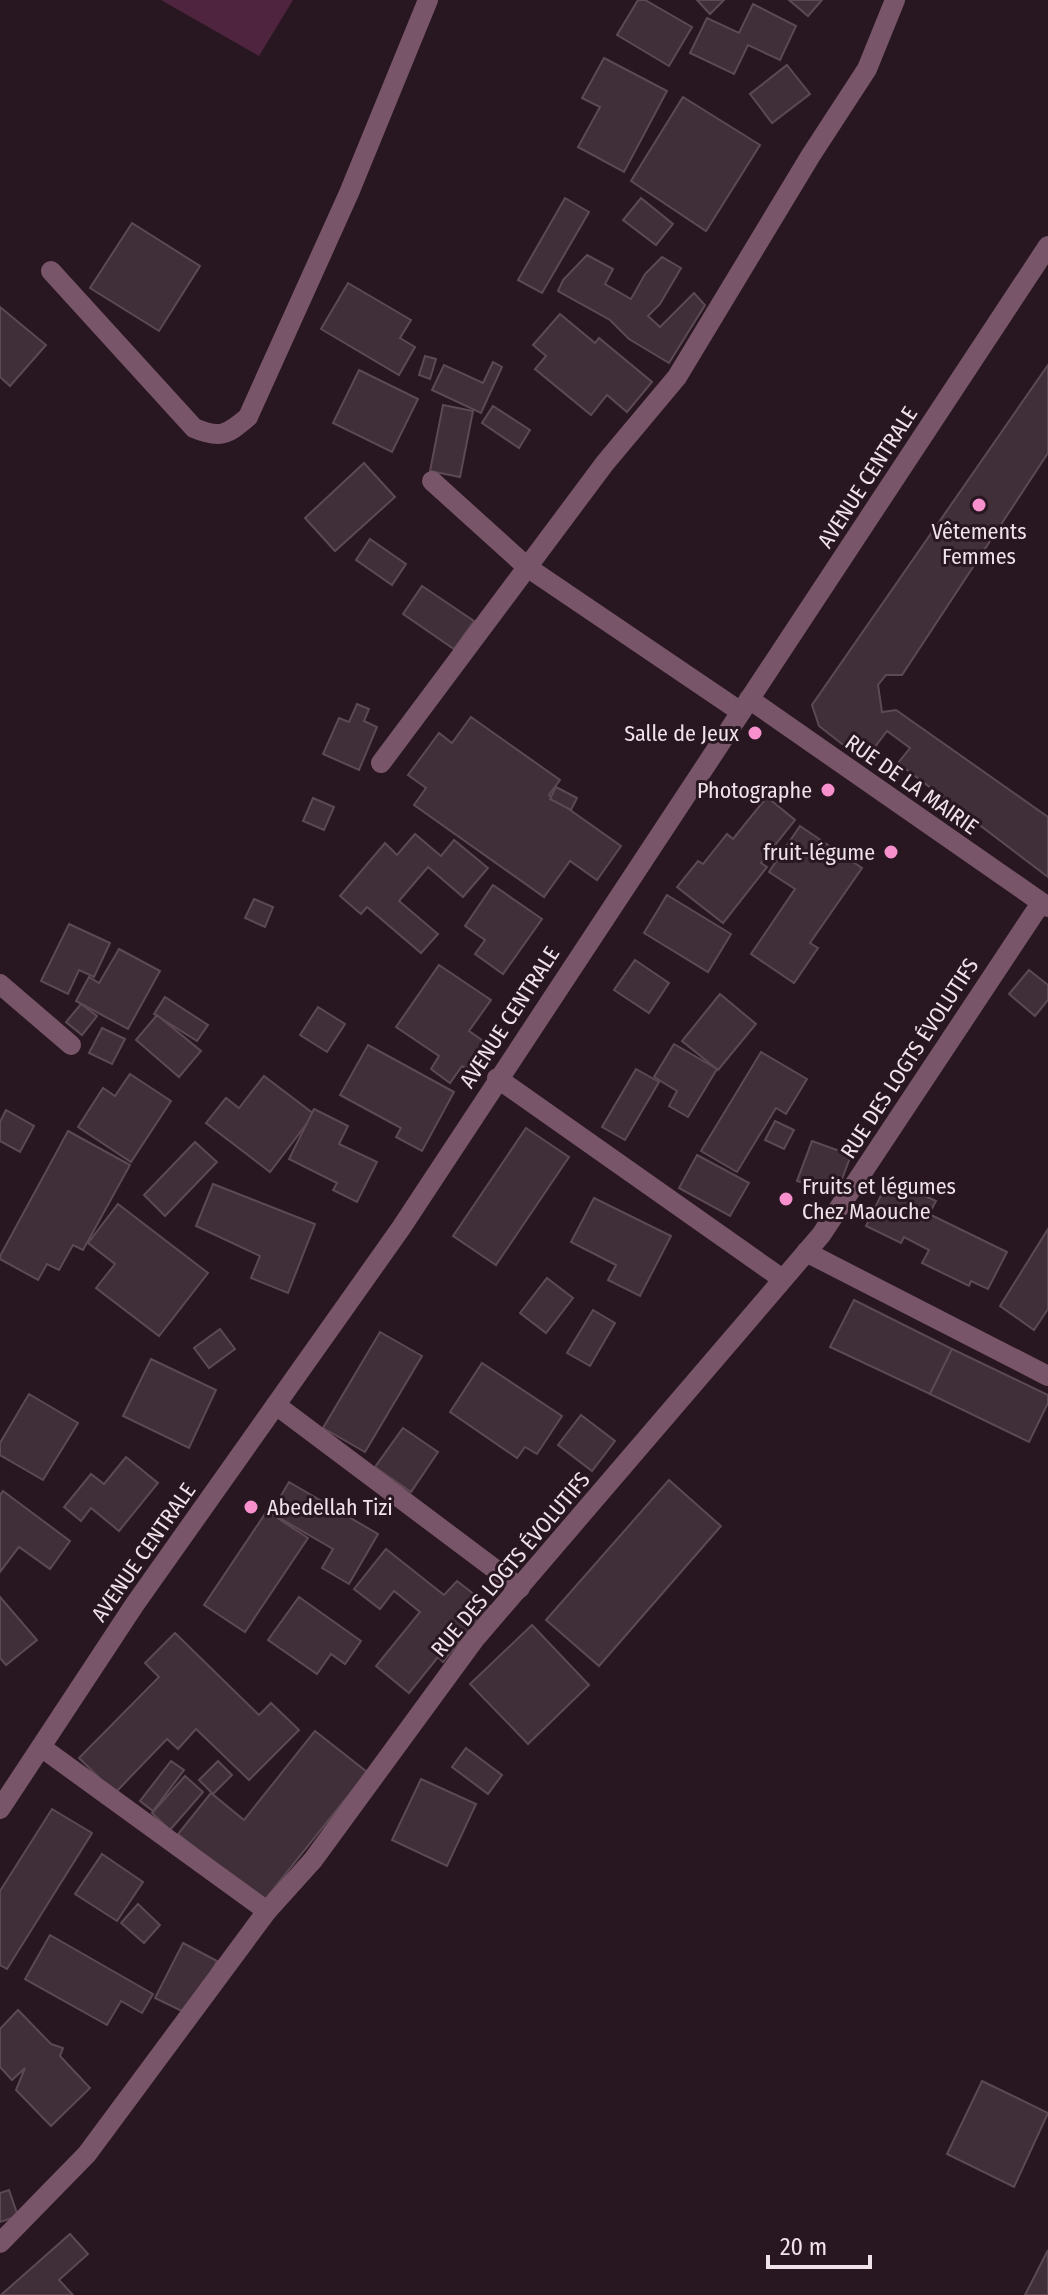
<svg xmlns="http://www.w3.org/2000/svg" width="1048" height="2295" viewBox="0 0 1048 2295" font-family="'Fira Sans Condensed',sans-serif">
<style>
.green{fill:#4f243e}
.building{fill:#402e38;stroke:#5c4953;stroke-width:2}
.lines{fill:none;stroke-linecap:round;stroke-linejoin:round}
.minor{stroke:#785568;stroke-width:20}
.poi-dot{fill:#f790cd;stroke:#281721;stroke-width:3}
.labels{text-anchor:middle;stroke-width:6;stroke-linejoin:round;paint-order:stroke}
.street-label{font-size:22px;fill:#efe3e9;stroke:#281721}
.poi-label{font-size:22px;fill:#efe3e9;stroke:#281721;text-anchor:end}
</style>
<rect width="100%" height="100%" fill="#281721"/>
<polygon class="green" points="161,0 293,0 259,56"/>
<g class="building">
<polygon points="638,0 645,0 692,27 669,66 617,35"/>
<polygon points="697,0 724,0 710,14"/>
<polygon points="789,0 822,0 808,16"/>
<polygon points="753,4 796,26 780,60 748,45 734,74 690,53 707,18 739,33"/>
<polygon points="604,58 667,91 624,172 578,147 600,107 582,98"/>
<polygon points="787,65 810,94 772,123 750,94"/>
<polygon points="683,97 760,145 706,231 631,181"/>
<polygon points="565,198 589,212 542,293 518,280"/>
<polygon points="641,198 673,224 656,245 623,220"/>
<polygon points="132,223 200,266 159,331 90,288"/>
<polygon points="587,255 613,269 605,284 631,299 645,274 662,257 681,268 660,304 648,316 660,327 694,293 705,305 669,363 629,339 610,320 558,291 563,280"/>
<polygon points="348,283 411,320 400,338 415,347 399,375 321,329"/>
<polygon points="0,307 46,345 10,386 0,377"/>
<polygon points="560,314 595,343 599,338 652,382 627,412 607,395 591,415 535,369 546,356 533,345"/>
<polygon points="425,356 436,359 430,379 419,375"/>
<polygon points="493,362 502,367 481,413 432,390 444,365 483,383"/>
<polygon points="1048,365 1048,453 902,675 886,675 878,685 882,712 896,710 1048,817 1048,877 898,763 910,748 887,731 872,751 862,745 855,754 819,726 812,705"/>
<polygon points="359,370 418,399 392,452 333,423"/>
<polygon points="443,405 473,411 460,477 430,471"/>
<polygon points="493,406 530,430 519,448 482,423"/>
<polygon points="364,463 395,497 335,551 305,518"/>
<polygon points="370,539 406,564 392,585 356,560"/>
<polygon points="422,586 474,621 454,649 403,614"/>
<polygon points="357,704 369,709 364,721 377,727 359,770 323,754 339,718 349,722"/>
<polygon points="471,717 560,780 549,795 621,846 597,880 570,861 544,897 414,805 426,788 408,775 439,733 452,743"/>
<polygon points="556,787 577,798 571,810 550,799"/>
<polygon points="767,797 795,820 761,863 767,867 723,923 677,887 698,861 703,864 727,834 733,839"/>
<polygon points="313,798 334,807 324,830 303,821"/>
<polygon points="800,826 862,868 810,943 818,948 794,983 751,954 795,889 769,872"/>
<polygon points="415,834 441,856 454,840 488,868 463,897 428,867 399,901 438,934 421,953 367,907 361,914 340,896 385,843 397,855"/>
<polygon points="493,885 542,919 503,974 475,954 485,940 465,926"/>
<polygon points="667,895 731,934 708,972 644,933"/>
<polygon points="254,899 273,907 265,927 245,918"/>
<polygon points="69,924 110,943 94,977 79,970 68,994 41,981"/>
<polygon points="119,949 160,971 128,1029 76,1001 89,977 99,983"/>
<polygon points="635,960 669,983 649,1013 614,990"/>
<polygon points="439,965 491,1000 469,1031 495,1049 477,1076 462,1066 450,1083 431,1069 439,1056 396,1027"/>
<polygon points="1029,970 1048,985 1048,1000 1035,1016 1009,994"/>
<polygon points="720,994 756,1024 718,1070 682,1041"/>
<polygon points="165,997 208,1025 197,1041 154,1014"/>
<polygon points="81,1004 97,1016 82,1035 66,1022"/>
<polygon points="318,1007 345,1024 327,1052 300,1035"/>
<polygon points="157,1015 201,1051 179,1077 136,1040"/>
<polygon points="102,1028 125,1039 112,1064 89,1053"/>
<polygon points="674,1044 717,1069 688,1117 669,1106 677,1091 654,1077"/>
<polygon points="368,1045 454,1092 422,1151 396,1137 401,1128 340,1095"/>
<polygon points="761,1052 807,1079 786,1114 776,1108 737,1172 701,1151"/>
<polygon points="636,1069 659,1082 625,1140 602,1127"/>
<polygon points="130,1074 171,1101 131,1162 78,1127 103,1088 115,1096"/>
<polygon points="264,1076 314,1114 270,1172 206,1123 226,1098 239,1108"/>
<polygon points="314,1109 348,1126 339,1144 377,1162 357,1202 333,1190 337,1183 289,1159"/>
<polygon points="6,1110 34,1126 20,1152 0,1141 0,1122"/>
<polygon points="775,1121 794,1130 784,1149 765,1140"/>
<polygon points="526,1128 569,1157 496,1265 453,1236"/>
<polygon points="68,1131 130,1165 83,1250 73,1245 59,1270 47,1264 38,1280 0,1259 0,1256"/>
<polygon points="812,1141 851,1155 836,1195 797,1181"/>
<polygon points="195,1142 217,1162 165,1216 144,1195"/>
<polygon points="697,1155 749,1183 730,1216 679,1188"/>
<polygon points="889,1179 936,1201 929,1214 1007,1252 988,1289 971,1281 969,1286 922,1263 929,1250 904,1237 901,1243 866,1226"/>
<polygon points="213,1184 315,1224 288,1293 251,1278 260,1256 196,1226"/>
<polygon points="594,1198 671,1236 640,1296 608,1280 616,1265 571,1242"/>
<polygon points="118,1204 208,1273 159,1336 96,1288 115,1264 88,1243"/>
<polygon points="1048,1229 1048,1309 1034,1330 1000,1306"/>
<polygon points="547,1278 573,1298 546,1333 520,1313"/>
<polygon points="854,1300 952,1349 930,1394 830,1347"/>
<polygon points="593,1310 615,1323 590,1366 567,1353"/>
<polygon points="220,1329 235,1349 209,1368 194,1348"/>
<polygon points="380,1332 422,1356 365,1452 323,1428"/>
<polygon points="952,1349 1048,1395 1048,1403 1029,1442 930,1394"/>
<polygon points="151,1359 216,1390 189,1448 123,1416"/>
<polygon points="482,1363 562,1416 537,1454 525,1447 517,1458 450,1412"/>
<polygon points="29,1394 78,1423 43,1480 0,1455 0,1443"/>
<polygon points="581,1415 615,1441 592,1471 558,1445"/>
<polygon points="403,1428 438,1452 411,1492 375,1467"/>
<polygon points="126,1457 158,1483 119,1531 91,1508 81,1521 64,1507 91,1474 104,1484"/>
<polygon points="669,1480 721,1526 599,1666 546,1620"/>
<polygon points="289,1482 378,1534 349,1584 322,1568 333,1549 271,1513"/>
<polygon points="3,1491 70,1541 50,1569 19,1547 0,1572 0,1495"/>
<polygon points="267,1511 308,1538 245,1632 204,1605"/>
<polygon points="386,1549 444,1595 457,1581 489,1606 443,1662 438,1657 409,1693 376,1666 420,1612 394,1591 380,1609 354,1589"/>
<polygon points="0,1597 37,1640 6,1665 0,1658"/>
<polygon points="299,1597 361,1641 345,1664 331,1654 317,1674 268,1640"/>
<polygon points="532,1625 589,1685 528,1744 470,1684"/>
<polygon points="175,1633 259,1715 271,1703 299,1730 249,1780 196,1729 178,1749 167,1739 115,1793 79,1758 159,1677 145,1663"/>
<polygon points="315,1731 367,1772 263,1902 178,1834 211,1793 244,1820"/>
<polygon points="466,1748 502,1775 488,1794 452,1767"/>
<polygon points="171,1761 184,1770 153,1811 140,1801"/>
<polygon points="218,1761 232,1775 213,1794 199,1780"/>
<polygon points="185,1776 203,1792 170,1830 152,1813"/>
<polygon points="421,1779 476,1804 447,1866 392,1840"/>
<polygon points="52,1809 92,1833 7,1969 0,1965 0,1891"/>
<polygon points="102,1854 143,1882 117,1921 75,1894"/>
<polygon points="138,1904 160,1925 144,1943 121,1923"/>
<polygon points="50,1935 153,1994 142,2013 121,2001 107,2025 25,1979"/>
<polygon points="183,1943 217,1961 190,2015 155,1998"/>
<polygon points="18,2010 51,2044 63,2048 60,2056 90,2088 51,2126 16,2090 25,2068 12,2080 0,2067 0,2029"/>
<polygon points="982,2081 1048,2113 1014,2187 947,2154"/>
<polygon points="9,2190 18,2216 0,2222 0,2193"/>
<polygon points="70,2234 88,2254 59,2280 73,2295 1,2295"/>
<polygon points="1048,2250 1048,2295 1025,2295"/>
</g>
<g class="lines">
<g class="minor">
<path d="M51,271L194,428C220,439 227,435 248,417L349,193L428,0"/>
<polyline points="432,481 527,567 741,712"/>
<polyline points="749,699 1048,907"/>
<polyline points="381,763 605,463 677,377 811,155 867,69 895,0"/>
<polyline points="0,984 71,1045"/>
<polyline points="497,1078 781,1278"/>
<polyline points="806,1252 1048,1376"/>
<polyline points="276,1405 520,1588"/>
<polyline points="41,1747 267,1911"/>
<polyline points="0,1809 135,1604 401,1228 1048,246"/>
<polyline points="0,2243 87,2154 267,1911 313,1860 474,1640 821,1235 1041,903"/>
</g>
</g>
<g class="poi-dot">
<circle cx="979" cy="505" r="8"/>
<circle cx="755" cy="733" r="8"/>
<circle cx="828" cy="790" r="8"/>
<circle cx="891" cy="852" r="8"/>
<circle cx="786" cy="1199" r="8"/>
<circle cx="251" cy="1507" r="8"/>
</g>
<g class="labels">
<g class="street-label">
<text transform="translate(867 477) rotate(-57)" y="8">AVENUE CENTRALE</text>
<text transform="translate(912 784) rotate(35)" y="8">RUE DE LA MAIRIE</text>
<text transform="translate(509 1017) rotate(-57)" y="8">AVENUE CENTRALE</text>
<text transform="translate(909 1058) rotate(-57)" y="8">RUE DES LOGTS ÉVOLUTIFS</text>
<text transform="translate(143 1552) rotate(-55)" y="8">AVENUE CENTRALE</text>
<text transform="translate(510 1564) rotate(-50)" y="8">RUE DES LOGTS ÉVOLUTIFS</text>
</g>
<g class="poi-label">
<text x="979" y="539" text-anchor="middle">Vêtements<tspan x="979" dy="25">Femmes</tspan></text>
<text x="739" y="741">Salle de Jeux</text>
<text x="812" y="798">Photographe</text>
<text x="875" y="860">fruit-légume</text>
<text x="802" y="1194" text-anchor="start">Fruits et légumes<tspan x="802" dy="25">Chez Maouche</tspan></text>
<text x="267" y="1515" text-anchor="start">Abedellah Tizi</text>
</g>
</g>
<path d="M768 2255v12h102v-12" fill="none" stroke="#efe3e9" stroke-width="4"/>
<text x="780" y="2255" font-size="24" fill="#efe3e9" stroke="#281721" stroke-width="6" paint-order="stroke">20 m</text>
</svg>
